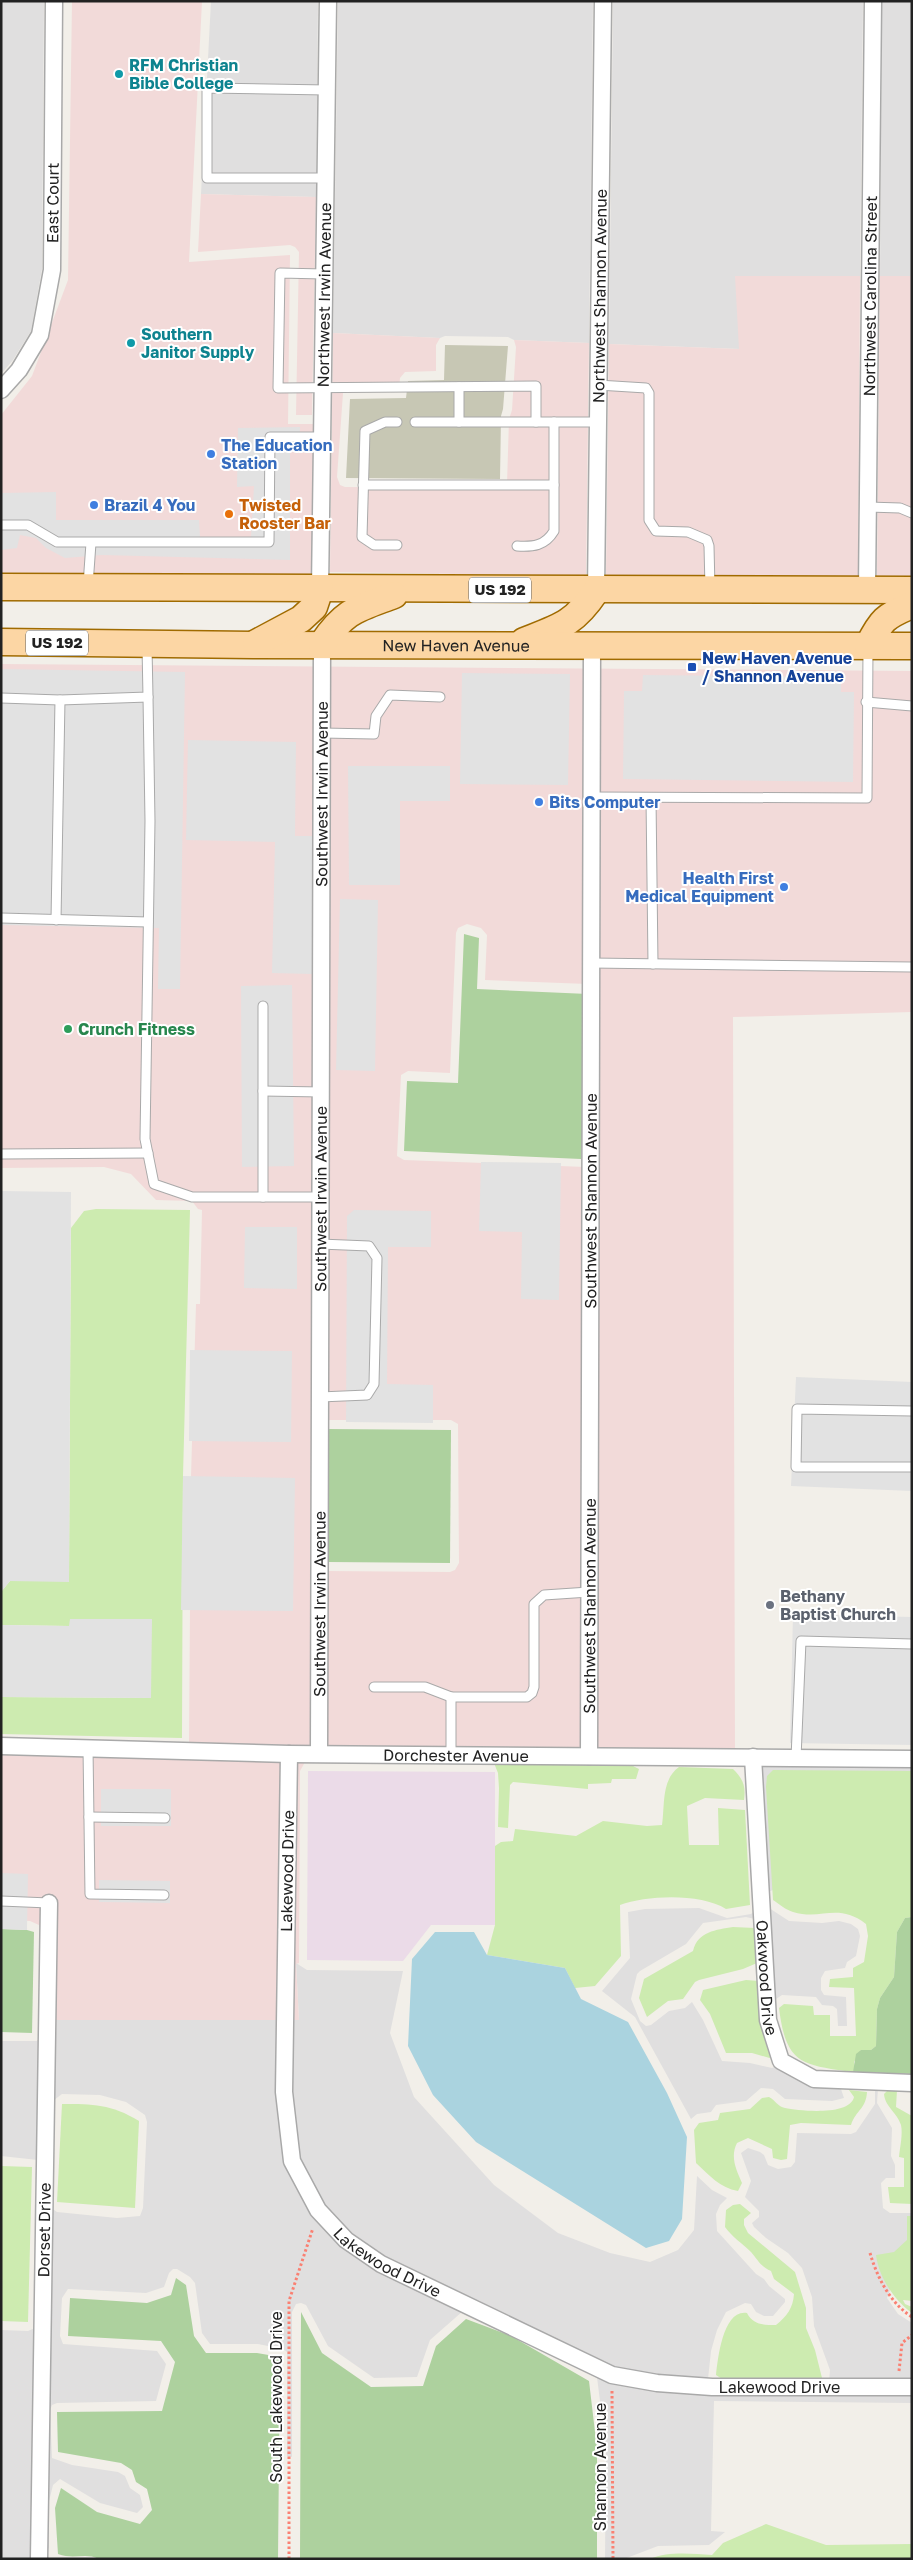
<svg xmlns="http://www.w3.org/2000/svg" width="913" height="2560" viewBox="0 0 913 2560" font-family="'Golos Text',sans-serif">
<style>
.residential{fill:#e0dfdf;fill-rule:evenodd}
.commercial{fill:#f2dad9;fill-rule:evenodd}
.industrial{fill:#ebdbe8}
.construction{fill:#c7c7b4}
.grass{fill:#cdebb0}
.forest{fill:#add19e}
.parking{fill:#e2e2e2}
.water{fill:#aad3df}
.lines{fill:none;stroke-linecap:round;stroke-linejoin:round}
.lane-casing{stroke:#a9a9a9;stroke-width:11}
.street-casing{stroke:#a9a9a9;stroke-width:19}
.primary-casing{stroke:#a06b00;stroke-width:29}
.path{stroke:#fa8072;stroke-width:3;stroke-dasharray:2.5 2.5;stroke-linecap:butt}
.lane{stroke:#fff;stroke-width:9}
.street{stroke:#fff;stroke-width:16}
.primary{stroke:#fcd6a4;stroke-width:26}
.culture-dot{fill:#0f9aa8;stroke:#fff;stroke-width:2}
.shop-dot{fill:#3f7fe0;stroke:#fff;stroke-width:2}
.food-dot{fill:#e8710a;stroke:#fff;stroke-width:2}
.transit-dot{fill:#1a4fb4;stroke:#fff;stroke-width:2}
.leisure-dot{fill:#2e9e5b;stroke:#fff;stroke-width:2}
.worship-dot{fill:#6b7280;stroke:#fff;stroke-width:2}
.labels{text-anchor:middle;stroke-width:4;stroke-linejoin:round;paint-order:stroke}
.shield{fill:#fff;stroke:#646464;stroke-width:1}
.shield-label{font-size:15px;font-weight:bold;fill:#222}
.culture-label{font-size:16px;font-weight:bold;fill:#0d838f;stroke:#fff;text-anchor:start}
.street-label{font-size:16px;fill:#222;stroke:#fff}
.shop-label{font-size:16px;font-weight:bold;fill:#366cbe;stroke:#fff;text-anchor:start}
.food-label{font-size:16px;font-weight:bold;fill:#c56008;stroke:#fff;text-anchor:start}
.transit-label{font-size:16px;font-weight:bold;fill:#164399;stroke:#fff;text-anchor:start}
.leisure-label{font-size:16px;font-weight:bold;fill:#27864d;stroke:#fff;text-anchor:start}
.worship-label{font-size:16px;font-weight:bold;fill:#5b616d;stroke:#fff;text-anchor:start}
</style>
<rect width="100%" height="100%" fill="#f2efe9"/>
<g class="residential">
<polygon points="1,1 44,1 42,269 31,331 13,360 1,374"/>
<polygon points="211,1 318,1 316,197 201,194"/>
<polygon points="338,1 593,1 589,343 514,340 508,337 445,336 440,338 333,333"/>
<polygon points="613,1 863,1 860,276 736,276 740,349 609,344"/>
<polygon points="882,1 912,1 912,276 880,276"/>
<path d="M912,1756V1892L773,1890L768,1892L766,1906L789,1921L822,1923L839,1921L851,1924L858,1929L860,1936L856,1956L847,1962L845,1968L825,1971L821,1978V1990L824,1995L846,1997L847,2026H838L837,2009L833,2006L822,2005L816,1997L782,1995L773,2001L771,2006L783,2057L843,2084L841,2089L844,2098L832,2101L785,2099L773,2089L761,2088L746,2101L716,2105L711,2112L697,2114L691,2119L635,2017L602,1991L630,1958L628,1912L645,1909L699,1908L727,1918L751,1914L757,1909L750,1773L739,1761ZM746,1917L759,1920L777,2066L772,2068L750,2063L722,2061L703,2020L692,2002L685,2008L669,2011L651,2025L646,2026L640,2021L631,1999L637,1974L640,1971L686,1944L703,1923Z"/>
<path d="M296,1963L307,1970L403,1971L390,2033L414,2097L494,2185L558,2233L610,2253L650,2262L678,2250L694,2230L697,2176L712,2190L727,2198L720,2205L716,2214L717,2231L756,2274L764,2279L769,2286L785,2299V2302L773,2316H764L756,2312L751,2304L745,2303L726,2312L717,2330L711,2351L708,2379L829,2383L830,2370L814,2326L812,2297L802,2268L788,2253L766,2238L754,2227L752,2223L759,2217V2211L745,2197L751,2181L741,2153L748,2148L760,2152L764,2155L768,2165L778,2169L791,2167L795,2162L797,2133L851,2134L856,2132L875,2104V2091L873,2086L878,2088L877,2103L892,2128L891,2156L895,2165V2178H886L881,2183L883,2208L890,2213H912V2297L895,2288L890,2290L887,2298L898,2314L912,2323V2403L714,2401L711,2531L725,2532L709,2545L658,2546L624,2559H605L606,2449L597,2377L593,2373L463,2311L430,2340L417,2377L374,2378L328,2346L306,2305L301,2303L296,2304L292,2312V2457L287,2456V2352L283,2349L258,2344H210L202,2333L195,2283L190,2277L177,2269H173L169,2273L164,2287L146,2293L68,2289L62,2298L60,2336L63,2344L157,2351L166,2364L156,2401L57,2403L52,2405L50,2410L52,2458L72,2465L118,2472L125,2476L130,2488L140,2495L143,2507L137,2513L100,2503L60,2479L53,2485L47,2509L49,2548L39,2555L38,2559H1V2330L28,2331L35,2328L38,2160L1,2156V2041H37L40,2036L41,2020H299ZM62,2094L100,2095L126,2102L145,2115L147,2122L143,2208L140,2216L117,2218L57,2212L50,2207L54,2100Z"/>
</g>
<g class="commercial">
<polygon points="72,1 202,1 189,262 290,255 288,424 322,424 320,589 1,587 1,415 32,376 68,280"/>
<polygon points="201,194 316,197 312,415 296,415 299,252 295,247 290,245 198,252"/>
<polygon points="735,276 860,276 858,579 606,576 609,344 739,349"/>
<polygon points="880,276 912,276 912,579 877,579"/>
<polygon points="333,333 440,338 436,345 436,371 405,372 400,378 399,389 343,393 337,477 340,485 345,487 500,488 507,484 509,419 512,410 516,347 514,340 589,343 586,576 330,572"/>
<path d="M1,664L912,671V1012L733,1017L735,1754L305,1762L300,1771L299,1963L296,1964L299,2020H41V1930L39,1925L30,1921L1,1920V1743H189L191,1477L196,1304H200L202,1210L198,1209L192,1201L156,1200L131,1174L104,1167L1,1168ZM467,924L481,928L487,935L485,980L588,984L585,1167L404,1160L397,1156L401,1075L408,1071L450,1073L456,933L458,928ZM330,1420H451L458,1424L459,1563L455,1570L450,1572L326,1571L325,1421Z"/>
</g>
<polygon class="industrial" points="308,1771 495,1772 495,1925 431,1925 403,1961 307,1960"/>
<polygon class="construction" points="445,345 508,346 503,409 501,416 500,479 346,478 350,399 406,398 408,381 444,380"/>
<g class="grass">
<polygon points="96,1209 190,1210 183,1476 182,1738 1,1734 1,1697 151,1698 151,1619 70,1619 70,1626 1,1625 1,1592 10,1581 69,1581 71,1228 84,1211"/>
<polygon points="494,1763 633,1766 639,1769 636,1779 612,1779 611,1783 588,1784 588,1789 513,1782 510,1785 508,1828 498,1827 499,1788 498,1773"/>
<path d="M679,1767L733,1769C743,1779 746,1786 744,1800L705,1798L687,1806L689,1845H719L718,1808L745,1810L750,1905L726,1909C701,1893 647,1895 620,1905L621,1956L595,1986L575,1988L565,1968L487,1955L495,1925V1846L501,1842L513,1841L515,1829L576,1836L603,1821L647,1826L662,1825C665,1805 661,1780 679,1767Z"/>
<path d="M773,1770L912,1771V1917L905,1918L897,1932L894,1977L880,1998L877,2009L876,2046L871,2050H861L854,2062L855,2068L853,2072C801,2065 786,2064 779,2008L784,2004L813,2006L814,2015H830V2036H856L854,1988L829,1987L830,1979L853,1977V1968L864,1962L868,1936L866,1924C837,1902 822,1921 793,1912C786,1910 779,1904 773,1900L766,1787L767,1776Z"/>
<path d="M733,1927L755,1928L757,1963L743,1969L699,1980L695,1982L683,1999L668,2001L647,2017L639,1998L644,1979L693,1951C698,1931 716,1930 733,1927Z"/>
<polygon points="746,1980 759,1981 760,2015 773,2059 752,2053 726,2053 710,2014 700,2000 703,1990"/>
<path d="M849,2090L867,2092C866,2109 856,2110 851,2125L801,2123L790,2125L787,2159L781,2160L773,2158L772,2149L748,2138L737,2143C730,2157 736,2169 742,2183L738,2191C720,2188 709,2175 696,2163L694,2130L699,2123L718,2120L720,2113L750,2109L762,2098L769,2097C775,2100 778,2107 785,2108C800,2111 850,2116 854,2097Z"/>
<path d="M888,2090H897L896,2107L912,2116V2204L890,2203L888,2187H904V2158L899,2157C900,2147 903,2134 901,2125C897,2112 885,2107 884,2094Z"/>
<path d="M62,2104C93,2104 111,2104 139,2121L135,2208L57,2202Z"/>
<polygon points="1,2166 32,2167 28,2322 1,2321"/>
<path d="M740,2204L751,2213L744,2219V2225L748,2233L795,2272L806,2308V2328L815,2350L822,2378L818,2380L722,2379L716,2375C718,2358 723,2309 747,2313C753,2325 764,2325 776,2325C787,2316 793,2308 794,2294L774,2279L771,2271C760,2266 758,2260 751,2252C742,2243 732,2237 725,2227L726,2210L733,2205Z"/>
<path d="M907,2216H912V2301L903,2300L905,2304L912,2307V2313C893,2299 879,2277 876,2255L894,2252L907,2240Z"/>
<path d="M766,2524L826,2545L912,2544V2559H650C669,2551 692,2554 712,2555L723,2543Z"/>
</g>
<g class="forest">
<polygon points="464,934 479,938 477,989 588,994 581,1159 404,1151 407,1081 458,1083"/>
<polygon points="329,1429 451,1430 450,1563 329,1562"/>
<polygon points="912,1917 912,2074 853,2072 856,2054 861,2050 871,2050 876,2046 877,2009 880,1998 894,1977 897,1932 905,1918"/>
<polygon points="1,1929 27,1930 34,1932 32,2033 1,2032"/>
<path d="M176,2278L186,2285L194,2336L206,2353H257L280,2357L278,2559H99C85,2552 75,2560 58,2554L55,2508L61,2488L97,2512L140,2524L152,2510L147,2489L136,2482L132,2470L121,2463L58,2452L57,2412L162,2411L175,2362L161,2341L68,2336L70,2298L147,2303L171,2295Z"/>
<polygon points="301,2312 322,2353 371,2387 423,2386 436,2346 466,2319 511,2336 589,2381 597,2449 597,2559 300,2559"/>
</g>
<g class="parking">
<polygon points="300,427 299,448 290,448 290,560 102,555 65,558 46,548 36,538 20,535 17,548 1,550 1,493 56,492 56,520 199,520 200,537 251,537 254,486 237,487 238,428"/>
<polygon points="1,669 185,672 180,989 158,989 159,928 1,925"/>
<polygon points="462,673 570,674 568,785 460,784"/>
<polygon points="643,675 841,677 841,692 854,692 853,782 623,779 624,691 642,691"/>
<polygon points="188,740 296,742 295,836 315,836 312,974 272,973 275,842 186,840"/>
<polygon points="348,766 450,766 450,801 400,801 400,885 349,885"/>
<polygon points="340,899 378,900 375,1071 336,1070"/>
<polygon points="292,985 294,1166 242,1167 241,986"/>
<polygon points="481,1162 561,1163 559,1300 521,1299 522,1232 479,1231"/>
<polygon points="1,1191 71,1192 69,1582 10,1581 1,1592"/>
<polygon points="354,1210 431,1211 431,1247 388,1247 387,1384 433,1385 433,1423 346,1422 347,1216"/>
<polygon points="245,1227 297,1227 297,1289 244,1288"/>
<polygon points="190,1350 292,1351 291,1442 189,1441"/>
<polygon points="796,1377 912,1382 912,1491 791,1486"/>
<polygon points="183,1476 295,1478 293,1611 181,1610"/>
<polygon points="793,1614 912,1617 912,1745 790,1743"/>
<polygon points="70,1619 152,1619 151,1698 1,1697 1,1625 69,1626"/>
<rect x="101" y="1789" width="70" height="37"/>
<polygon points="1,1873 28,1874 27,1930 1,1929"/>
<polygon points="99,1880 170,1881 170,1903 99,1902"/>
</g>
<polygon class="water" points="435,1932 474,1932 487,1955 565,1968 581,1999 628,2022 667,2093 687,2137 682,2219 669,2241 646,2248 476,2142 433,2095 408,2046 412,1959"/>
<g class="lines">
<g class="lane-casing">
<g id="lane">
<polyline points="326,178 207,178 207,88 327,90"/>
<polyline points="324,274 280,273 278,388 536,386 536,422 598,422"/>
<polyline points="598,385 646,388 649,393 649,520 656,531 688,532 707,540 709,546 710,588"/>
<polyline points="459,387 459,422"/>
<polyline points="397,422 385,422 365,431 362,537 374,545 397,545"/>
<polyline points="415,422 536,422"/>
<polyline points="363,485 554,485"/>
<polyline points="868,507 900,508 912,513"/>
<polyline points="1,525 28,525 57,542 269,542 270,437 322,437"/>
<path d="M517,546C533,547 545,546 554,531V422"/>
<polyline points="88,585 91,543"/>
<polyline points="148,697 150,821 145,1139 154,1184 192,1197 320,1197"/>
<polyline points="1,698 60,700 148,697 147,647"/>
<polyline points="866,702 912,706"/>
<polyline points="322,733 374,734 376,716 390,695 440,697"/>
<polyline points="592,797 867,798 868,649"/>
<polyline points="651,798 653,964"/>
<polyline points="1,918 148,922"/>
<polyline points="56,920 60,700"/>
<polyline points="591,963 912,967"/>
<polyline points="263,1006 263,1197"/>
<polyline points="263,1091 322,1092"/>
<polyline points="1,1154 148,1153"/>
<polyline points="320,1397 367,1395 374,1384 377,1258 369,1246 320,1244"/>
<polyline points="912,1411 797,1409 796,1467 912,1467"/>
<polyline points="374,1687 425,1687 451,1697"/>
<polyline points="88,1748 90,1894 164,1895"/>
<polyline points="451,1755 451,1697 527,1697 532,1693 534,1687 534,1604 544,1595 589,1592"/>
<polyline points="796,1758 801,1641 912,1644"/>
<polyline points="89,1817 165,1818"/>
<polyline points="1,1901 49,1903"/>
</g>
</g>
<g class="street-casing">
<g id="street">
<path id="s1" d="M1,390L19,370L40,335L52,270L54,1"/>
<path id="s2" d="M320,589L328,1"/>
<path id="s3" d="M867,590L873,1"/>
<path id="s4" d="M596,591L603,1"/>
<path id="s5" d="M1,1746L289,1754L912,1759"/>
<path id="s6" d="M319,1753L322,644"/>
<path id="s7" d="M289,1754L284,2092L292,2161L318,2210L346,2240L381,2264L612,2375L657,2383L712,2387H912"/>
<path id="s8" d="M589,1756L592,646"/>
<path id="s9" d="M753,1757L768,2020L781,2061L814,2079L912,2083"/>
<path id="s10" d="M39,2559L49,1903"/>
</g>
</g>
<g class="primary-casing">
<g id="primary">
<polyline points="1,587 912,590"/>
<path d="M524,641C560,627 574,624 596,591"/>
<path id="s11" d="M1,642L253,645L912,646"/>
<polyline points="256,643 301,619 314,607 320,589"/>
<path d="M322,644C345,610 357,609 394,595"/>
<path d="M868,646C881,620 885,616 912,605"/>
</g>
</g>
<g class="path">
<path d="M870,2253C877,2277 890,2303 912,2317"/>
<polyline points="899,2371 902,2343 912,2335"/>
<polyline points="612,2391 613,2559"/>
<polyline points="289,2559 289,2301 313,2228"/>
</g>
<use href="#lane" class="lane"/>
<use href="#street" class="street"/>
<use href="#primary" class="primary"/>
</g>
<g class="culture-dot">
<circle cx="119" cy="74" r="5"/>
<circle cx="131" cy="343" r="5"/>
</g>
<g class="shop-dot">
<circle cx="211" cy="454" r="5"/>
<circle cx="94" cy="505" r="5"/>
<circle cx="539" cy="802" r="5"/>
<circle cx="784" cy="887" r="5"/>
</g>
<circle class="food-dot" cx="229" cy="514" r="5"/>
<rect class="transit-dot" x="687" y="662" width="10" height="10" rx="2.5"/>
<circle class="leisure-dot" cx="68" cy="1029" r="5"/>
<circle class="worship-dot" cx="770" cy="1605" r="5"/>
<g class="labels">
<g class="shield">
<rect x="469" y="577.5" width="62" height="25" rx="4"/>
<rect x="26" y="630.5" width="62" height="25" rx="4"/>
</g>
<g class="shield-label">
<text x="500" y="595">US 192</text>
<text x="57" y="648">US 192</text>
</g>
<g class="culture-label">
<text x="129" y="71">RFM Christian<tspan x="129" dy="18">Bible College</tspan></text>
<text x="141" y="340">Southern<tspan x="141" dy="18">Janitor Supply</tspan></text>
</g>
<g class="street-label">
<text dy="6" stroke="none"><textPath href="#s1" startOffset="201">East Court</textPath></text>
<text dy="6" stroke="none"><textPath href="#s2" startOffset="294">Northwest Irwin Avenue</textPath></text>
<text dy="6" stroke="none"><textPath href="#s4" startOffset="295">Northwest Shannon Avenue</textPath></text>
<text dy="6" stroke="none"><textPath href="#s3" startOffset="294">Northwest Carolina Street</textPath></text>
<text dy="6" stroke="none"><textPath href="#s11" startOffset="455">New Haven Avenue</textPath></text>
<text dy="6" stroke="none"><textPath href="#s6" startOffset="959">Southwest Irwin Avenue</textPath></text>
<text dy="6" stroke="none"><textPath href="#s6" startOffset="554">Southwest Irwin Avenue</textPath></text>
<text dy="6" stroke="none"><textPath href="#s8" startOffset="555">Southwest Shannon Avenue</textPath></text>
<text dy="6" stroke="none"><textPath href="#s6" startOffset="149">Southwest Irwin Avenue</textPath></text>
<text dy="6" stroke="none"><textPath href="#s8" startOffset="150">Southwest Shannon Avenue</textPath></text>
<text dy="6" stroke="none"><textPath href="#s5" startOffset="455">Dorchester Avenue</textPath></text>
<text transform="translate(287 1871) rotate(-89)" y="6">Lakewood Drive</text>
<text dy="6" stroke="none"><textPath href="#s9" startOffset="221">Oakwood Drive</textPath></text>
<text dy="6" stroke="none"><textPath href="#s10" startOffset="329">Dorset Drive</textPath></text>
<text dy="6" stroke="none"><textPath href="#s7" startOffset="551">Lakewood Drive</textPath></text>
<text dy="6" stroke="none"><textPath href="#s7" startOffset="971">Lakewood Drive</textPath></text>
<text transform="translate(276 2397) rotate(-90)" y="6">South Lakewood Drive</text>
<text transform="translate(600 2467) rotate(-90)" y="6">Shannon Avenue</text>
</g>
<g class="shop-label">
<text x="221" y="451">The Education<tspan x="221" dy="18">Station</tspan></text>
<text x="104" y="511">Brazil 4 You</text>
<text x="549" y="808">Bits Computer</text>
<text x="774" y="884" text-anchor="end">Health First<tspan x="774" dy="18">Medical Equipment</tspan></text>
</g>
<g class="food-label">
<text x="239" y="511">Twisted<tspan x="239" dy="18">Rooster Bar</tspan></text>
</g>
<g class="transit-label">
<text x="702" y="664">New Haven Avenue<tspan x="702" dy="18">/ Shannon Avenue</tspan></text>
</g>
<g class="leisure-label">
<text x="78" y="1035">Crunch Fitness</text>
</g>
<g class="worship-label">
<text x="780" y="1602">Bethany<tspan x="780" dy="18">Baptist Church</tspan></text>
</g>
</g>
<rect width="913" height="2560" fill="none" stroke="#222222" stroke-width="5"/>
</svg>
